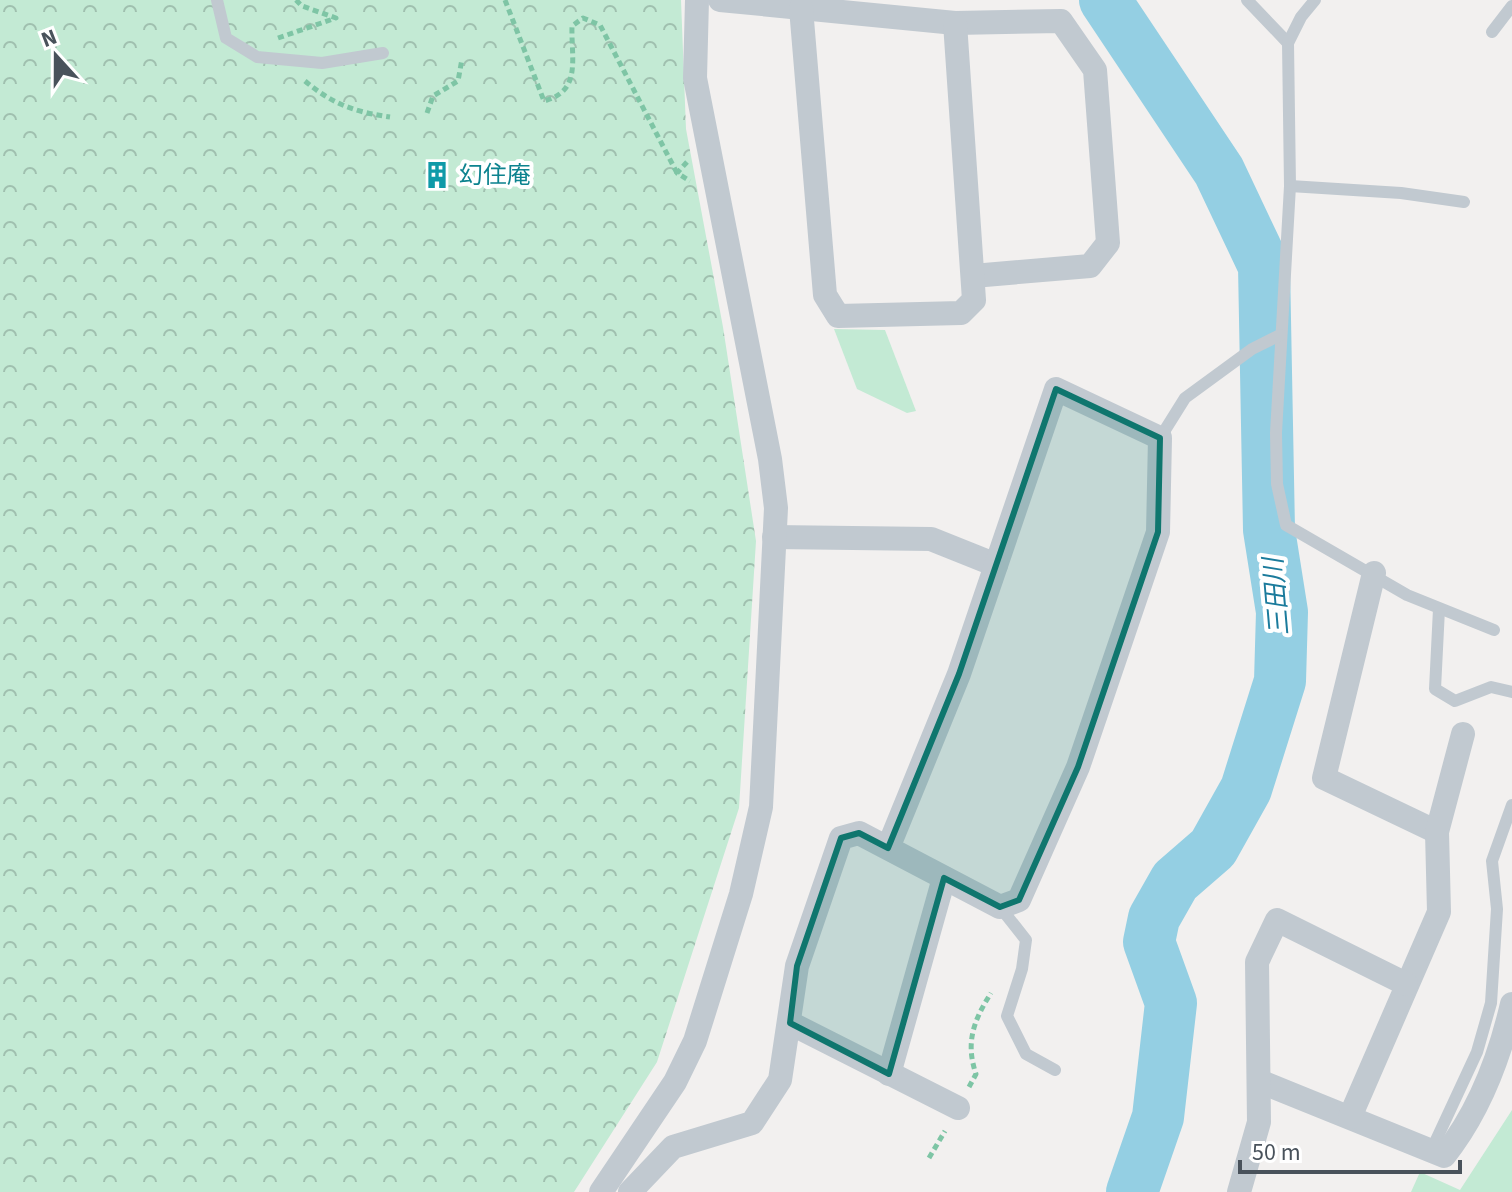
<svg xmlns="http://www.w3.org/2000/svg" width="1512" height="1192" viewBox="0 0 1512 1192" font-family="'Source Sans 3','Noto Sans JP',sans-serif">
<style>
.green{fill:#c3ead4}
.forest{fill:url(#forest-crowns)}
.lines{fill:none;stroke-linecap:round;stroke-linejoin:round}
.river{stroke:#94cfe3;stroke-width:52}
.path{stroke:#7ec5a5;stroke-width:5;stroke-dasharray:6 4;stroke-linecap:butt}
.service{stroke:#c1c9d0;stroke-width:12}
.minor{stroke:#c1c9d0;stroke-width:24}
.marked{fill:#0f766e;fill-opacity:0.2;stroke:#0f766e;stroke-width:6;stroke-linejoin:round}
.labels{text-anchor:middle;stroke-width:8;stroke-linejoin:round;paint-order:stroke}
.culture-label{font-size:24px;fill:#0d838f;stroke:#fff;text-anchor:start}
.water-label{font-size:26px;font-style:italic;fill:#1b7b9c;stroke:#fff}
</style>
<defs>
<pattern id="forest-crowns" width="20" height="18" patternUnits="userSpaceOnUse" patternTransform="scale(2)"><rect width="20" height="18" fill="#c3ead4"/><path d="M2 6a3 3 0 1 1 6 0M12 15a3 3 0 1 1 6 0" fill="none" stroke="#a0c0af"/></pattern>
</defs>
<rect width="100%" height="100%" fill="#f2f0ef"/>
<g class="green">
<polygon points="834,329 885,330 916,411 907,413 857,389"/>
<polygon points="1512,1110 1512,1192 1411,1192 1420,1172 1460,1190"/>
</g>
<polygon class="forest" points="0,0 681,0 686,129 723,327 756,541 739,808 657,1062 574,1192 0,1192"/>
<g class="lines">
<polyline class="river" points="1105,0 1219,171 1264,266 1269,530 1282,612 1280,681 1246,789 1213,848 1175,881 1154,918 1149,942 1171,1003 1158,1117 1132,1192"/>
<g class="path">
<path d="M505,0L544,101C582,91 571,59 572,26L583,18L600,25L677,173"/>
<polyline points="278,38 336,18 302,6 296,0"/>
<path d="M305,81C332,104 355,112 390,117"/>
<polyline points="427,113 433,96 458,81 462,59"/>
<polyline points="687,162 677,173 690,181"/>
<path d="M969,1087L976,1074C965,1042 974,1020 991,993"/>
<polyline points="929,1158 945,1131"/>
</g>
<g class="service">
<polyline points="217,0 226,38 257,57 322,63 383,53"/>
<polyline points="1247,0 1288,43"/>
<polyline points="1315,0 1301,17 1288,43 1290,186 1276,433 1277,484 1286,525 1407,595 1494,630"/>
<polyline points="1492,32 1512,6"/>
<polyline points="1290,186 1401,193 1464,202"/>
<polyline points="1160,438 1185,398 1252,349 1280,335"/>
<polyline points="1439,609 1435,689 1455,701 1491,687 1512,692"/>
<polyline points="1000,907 1026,940 1022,969 1007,1016 1026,1054 1055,1070"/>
<polyline points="1431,1151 1477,1052 1491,1003 1497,909 1492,861 1512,805"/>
</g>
<g class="minor">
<polyline points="720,0 955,23 1061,21 1095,70 1108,243 1090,266 973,276"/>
<polyline points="801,8 825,295 838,316 961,313 974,300 955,23"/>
<polyline points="774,537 931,539 996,565"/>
<polyline points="1374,573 1324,778 1437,832"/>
<polyline points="790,1023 958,1108"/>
<polyline points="889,1074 944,878"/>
<path d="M1259,1081L1444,1156C1479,1112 1499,1060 1512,1004"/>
<polyline points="1350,1117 1439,912 1437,832 1463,734"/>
<polyline points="601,1192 675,1082 695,1041 741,894 761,807 776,508 770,459 695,78 697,0"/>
<polyline points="630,1192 673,1147 752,1123 780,1080 797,966 841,838 859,833 1000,907 1019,900 1078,767 1158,532 1160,438 1056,389 959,674 888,848"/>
<polyline points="1239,1192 1259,1122 1257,962 1277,920 1406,984"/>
</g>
</g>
<path class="marked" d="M1056,389L1160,438L1158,532L1078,767L1019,900L1000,907L944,878L889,1074L790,1023L797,966L841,838L859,833L888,848L959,674Z"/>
<defs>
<g id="building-bare" transform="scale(2.16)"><path d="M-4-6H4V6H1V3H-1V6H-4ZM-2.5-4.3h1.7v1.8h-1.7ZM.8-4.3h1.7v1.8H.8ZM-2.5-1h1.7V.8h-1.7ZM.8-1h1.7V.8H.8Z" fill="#0f9aa8" stroke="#fff" stroke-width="2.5" paint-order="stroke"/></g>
</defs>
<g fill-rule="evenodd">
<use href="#building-bare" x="437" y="175"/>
</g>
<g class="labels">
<g class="culture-label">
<text x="459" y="183">幻住庵</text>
</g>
<g class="water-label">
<text transform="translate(1276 597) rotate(-95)" y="9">三田川</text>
</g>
</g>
<g transform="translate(56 56) rotate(339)" stroke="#ffffff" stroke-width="6" paint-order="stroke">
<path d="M0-6L14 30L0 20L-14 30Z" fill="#49525b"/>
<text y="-12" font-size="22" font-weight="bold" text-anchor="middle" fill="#49525b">N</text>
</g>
<path d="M1240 1160v12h220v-12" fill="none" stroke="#49525b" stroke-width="4"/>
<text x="1252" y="1160" font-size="24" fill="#49525b" stroke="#ffffff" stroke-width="6" paint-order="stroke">50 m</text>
</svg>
